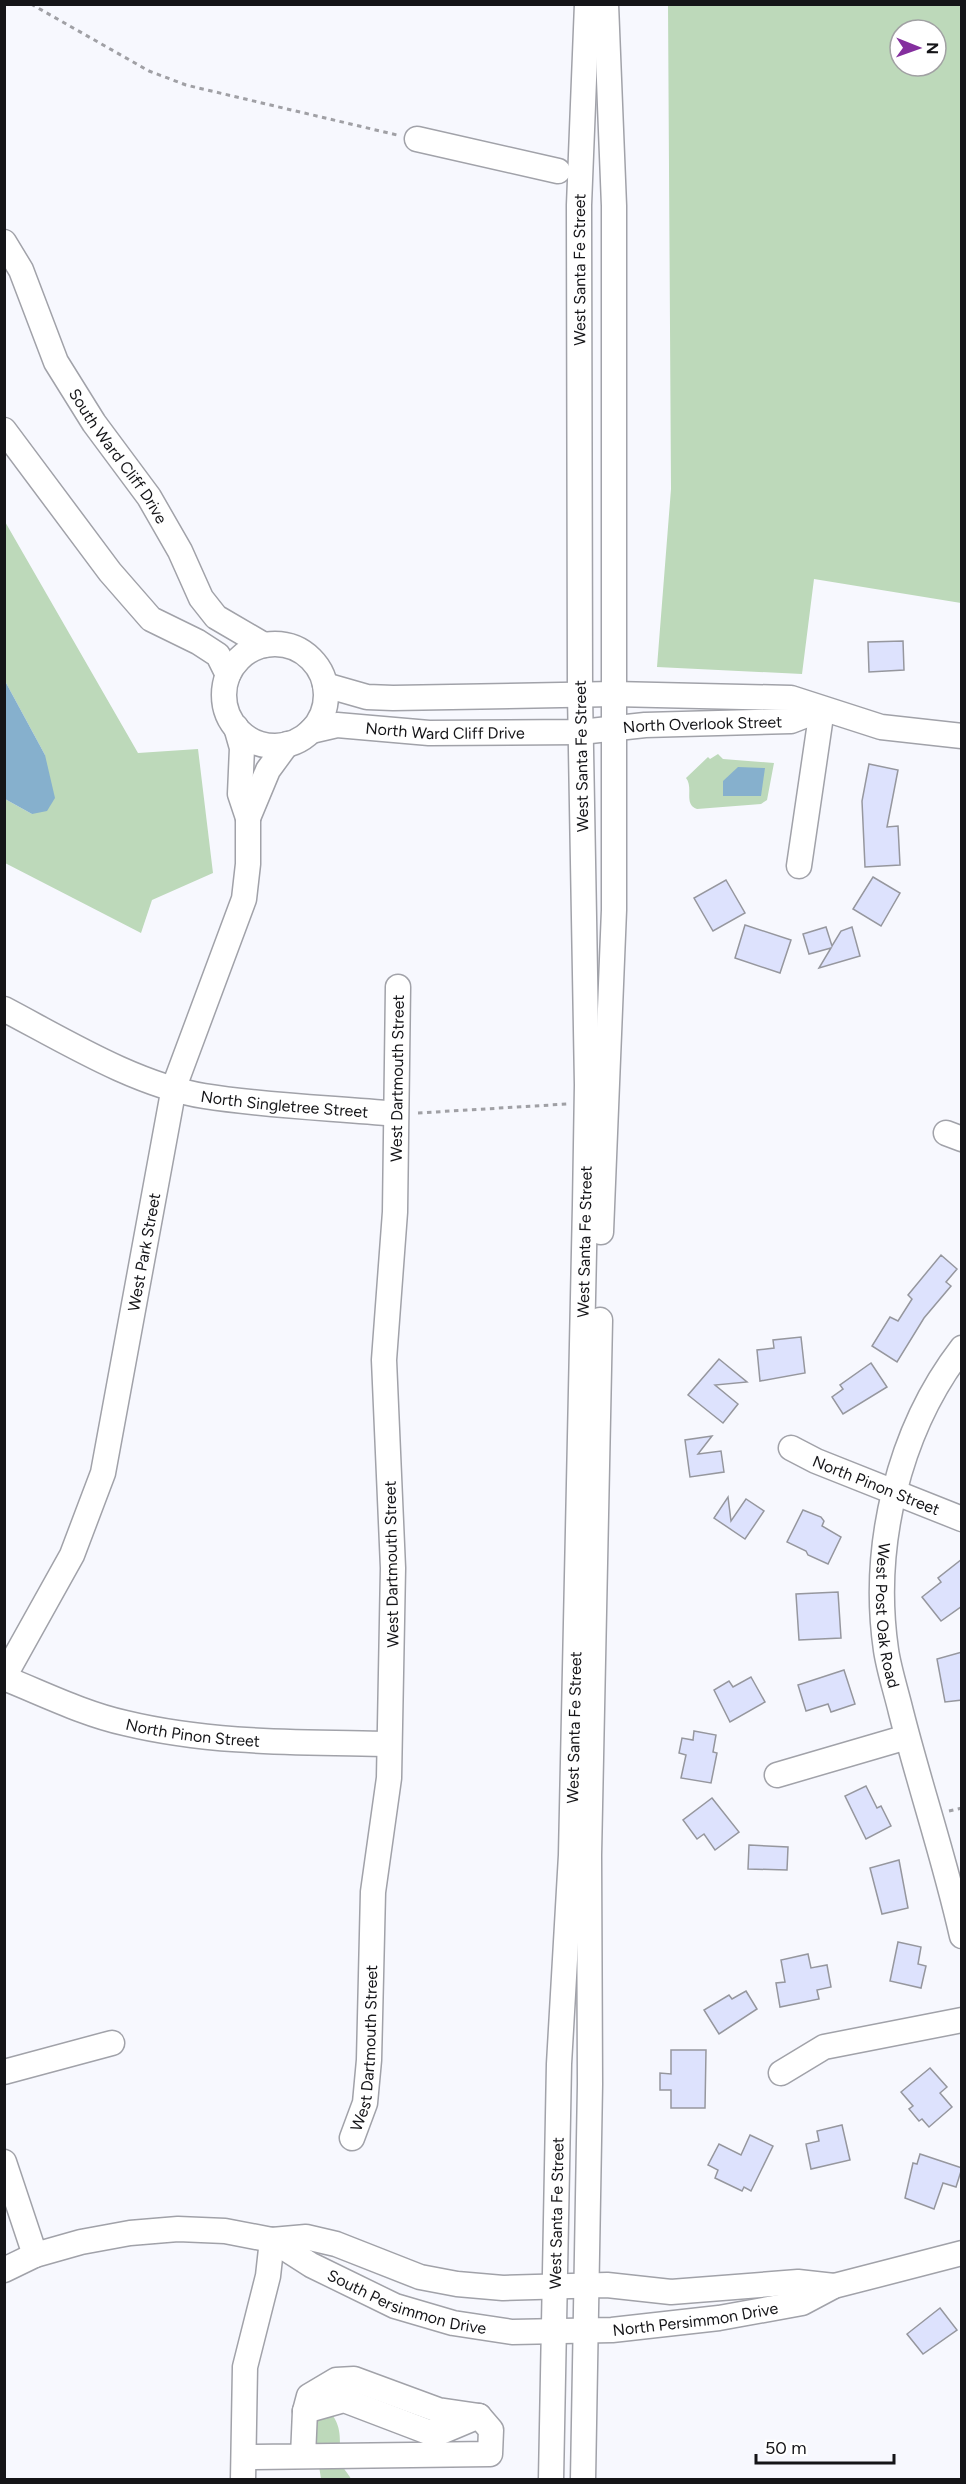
<svg xmlns="http://www.w3.org/2000/svg" width="966" height="2484" viewBox="0 0 966 2484" font-family="Figtree,sans-serif">
<style>
.green{fill:#bdd9ba;fill-rule:evenodd}
.water{fill:#86b0cd}
.building{fill:#dde2fd;stroke:#96979e;stroke-width:1.5}
.lines{fill:none;stroke-linecap:round;stroke-linejoin:round}
.minor-casing{stroke:#a1a2a9;stroke-width:27}
.path{stroke:#a0a0a5;stroke-width:3;stroke-dasharray:4.5 4.5;stroke-linecap:butt}
.minor{stroke:#fff;stroke-width:24}
.labels{text-anchor:middle;stroke-width:4.5;stroke-linejoin:round;paint-order:stroke}
.street-label{font-size:16px;fill:#151518;stroke:#fff}
</style>
<rect width="100%" height="100%" fill="#f7f8fe"/>
<g class="green">
<path d="M668,5H961V603L814,579L802,674L657,667L671,489ZM900,30H936V66H900Z"/>
<polygon points="4,520 138,753 198,749 213,873 152,900 141,933 5,863 5,799 32,814 45,755 5,681"/>
<path d="M718,754L723,759L774,763L767,800L761,804L697,809C683,804 694,788 686,778L708,757L710,759Z"/>
<path d="M331,2413C344,2430 338,2443 341,2461C342,2468 348,2473 351,2479H321L312,2420Z"/>
</g>
<g class="water">
<polygon points="5,681 45,755 55,798 47,811 32,814 5,799"/>
<polygon points="738,767 765,768 761,796 723,796 723,781"/>
</g>
<g class="building">
<polygon points="903,641 904,670 869,672 868,642"/>
<polygon points="869,764 898,770 887,827 898,826 900,865 865,867 862,801"/>
<polygon points="873,877 900,893 881,926 853,909"/>
<polygon points="726,880 745,913 713,931 694,898"/>
<polygon points="745,925 791,940 780,973 735,958"/>
<polygon points="826,927 832,946 841,931 852,927 860,956 819,968 831,948 809,954 803,934"/>
<polygon points="941,1255 957,1269 946,1282 951,1286 924,1318 897,1362 872,1346 890,1317 898,1321 912,1299 908,1295"/>
<polygon points="801,1337 805,1373 760,1381 757,1350 774,1348 773,1340"/>
<polygon points="719,1359 747,1382 715,1385 738,1404 723,1423 688,1395"/>
<polygon points="871,1363 887,1387 843,1414 832,1397 843,1389 840,1385"/>
<polygon points="712,1436 698,1454 721,1451 724,1472 690,1477 685,1440"/>
<polygon points="728,1497 731,1521 746,1499 764,1511 745,1539 714,1518"/>
<polygon points="803,1510 821,1517 824,1521 822,1526 841,1537 828,1564 808,1555 806,1551 787,1542"/>
<polygon points="962,1559 962,1606 941,1621 922,1597 941,1582 938,1578"/>
<polygon points="838,1592 841,1638 799,1640 796,1594"/>
<polygon points="962,1652 962,1700 945,1702 937,1659"/>
<polygon points="844,1670 855,1704 831,1712 828,1704 806,1711 798,1685"/>
<polygon points="751,1677 765,1702 730,1722 714,1690 729,1681 733,1687"/>
<polygon points="694,1731 716,1735 713,1752 717,1753 711,1783 681,1778 686,1755 679,1753 682,1738 693,1740"/>
<polygon points="866,1786 877,1808 881,1806 891,1826 866,1839 845,1796"/>
<polygon points="712,1798 739,1832 715,1850 704,1834 697,1839 683,1820"/>
<polygon points="749,1845 788,1847 787,1870 748,1869"/>
<polygon points="899,1860 908,1908 882,1914 870,1868"/>
<polygon points="898,1942 921,1947 918,1964 926,1966 921,1988 890,1981"/>
<polygon points="808,1954 811,1968 827,1965 831,1987 817,1990 819,1999 780,2007 776,1983 785,1982 781,1960"/>
<polygon points="746,1991 757,2009 719,2034 704,2010 729,1995 732,1999"/>
<polygon points="671,2050 706,2050 705,2108 671,2108 671,2090 660,2090 660,2073 671,2074"/>
<polygon points="930,2068 947,2087 940,2093 952,2107 929,2127 922,2119 919,2121 909,2109 913,2106 901,2092"/>
<polygon points="842,2125 850,2160 811,2169 806,2144 819,2141 817,2131"/>
<polygon points="750,2135 773,2146 751,2191 744,2187 742,2191 715,2178 718,2170 708,2165 719,2144 741,2155"/>
<polygon points="920,2154 962,2168 956,2187 943,2183 934,2209 905,2198 913,2163 917,2164"/>
<polygon points="940,2308 957,2330 923,2354 907,2334"/>
</g>
<g class="lines">
<g class="minor-casing">
<g id="minor">
<polyline points="417,139 558,171"/>
<path id="s1" d="M4,242L21,270L56,362L94,423L149,497L180,551L201,598L216,617L264,645"/>
<polyline points="4,430 110,572 151,619 198,642 218,655 228,675"/>
<circle cx="275" cy="695" r="51"/>
<polyline points="325,685 367,697 393,698 614,694 791,698 881,727 962,736"/>
<path id="s2" d="M311,731L337,725L429,733L581,732L645,725L791,721L822,709"/>
<polyline points="248,818 268,770 287,744"/>
<polyline points="799,866 822,709"/>
<path id="s3" d="M4,1009C65,1041 136,1085 204,1096C267,1106 332,1108 395,1114"/>
<polyline points="946,1133 962,1139"/>
<polyline points="601,1232 614,910 614,206 606,4"/>
<path id="s4" d="M962,1348C898,1431 871,1547 886,1650C889,1670 896,1691 901,1712C920,1787 945,1860 962,1936"/>
<path id="s5" d="M791,1448L816,1461L962,1519"/>
<path id="s6" d="M4,1677L72,1555L103,1473L174,1087L244,899L248,864V818L240,794L242,748L236,727"/>
<path id="s7" d="M4,1678C44,1694 84,1714 125,1723C212,1744 301,1742 389,1744"/>
<polyline points="777,1775 907,1737"/>
<polyline points="4,2072 112,2043"/>
<polyline points="781,2073 824,2047 962,2020"/>
<path id="s8" d="M352,2138L365,2103L369,2060L373,1892L389,1778L393,1568L384,1360L395,1212L398,987"/>
<polyline points="4,2162 35,2255"/>
<path id="s9" d="M272,2240L311,2265L395,2306L453,2323L512,2332L612,2330L719,2318L802,2303L834,2286L962,2253"/>
<polyline points="4,2270 35,2255 81,2242 130,2233 178,2229 225,2231 272,2240 306,2237 336,2244 420,2277 457,2284 503,2288 607,2285 671,2292 798,2282 834,2286"/>
<polyline points="305,2411 344,2400 428,2432 441,2432 479,2416"/>
<polyline points="244,2457 490,2454 491,2430 479,2416 438,2410 354,2379 336,2380 309,2396 305,2411 303,2456"/>
<polyline points="243,2480 245,2367 268,2276 272,2240"/>
<path id="s10" d="M551,2480L559,2064L571,1855L585,1205L587,1085L580,694L579,205L587,4"/>
<polyline points="583,2480 590,2084 589,1855 600,1320"/>
</g>
</g>
<g class="path">
<polyline points="31,4 149,71 186,85 397,135"/>
<polyline points="418,1113 567,1104"/>
<polyline points="949,1811 962,1808"/>
</g>
<use href="#minor" class="minor"/>
</g>
<g class="labels">
<g class="street-label">
<text dy="6" stroke="none"><textPath href="#s10" startOffset="2211">West Santa Fe Street</textPath></text>
<text dy="6" stroke="none"><textPath href="#s1" startOffset="244">South Ward Cliff Drive</textPath></text>
<text dy="6" stroke="none"><textPath href="#s2" startOffset="393">North Overlook Street</textPath></text>
<text dy="6" stroke="none"><textPath href="#s2" startOffset="135">North Ward Cliff Drive</textPath></text>
<text transform="translate(581 756) rotate(-91)" y="6">West Santa Fe Street</text>
<text dy="6" stroke="none"><textPath href="#s8" startOffset="1064">West Dartmouth Street</textPath></text>
<text dy="6" stroke="none"><textPath href="#s3" startOffset="300">North Singletree Street</textPath></text>
<text dy="6" stroke="none"><textPath href="#s10" startOffset="1239">West Santa Fe Street</textPath></text>
<text dy="6" stroke="none"><textPath href="#s6" startOffset="452">West Park Street</textPath></text>
<text dy="6" stroke="none"><textPath href="#s5" startOffset="93">North Pinon Street</textPath></text>
<text transform="translate(391 1564) rotate(-91)" y="6">West Dartmouth Street</text>
<text dy="6" stroke="none"><textPath href="#s4" startOffset="285">West Post Oak Road</textPath></text>
<text dy="6" stroke="none"><textPath href="#s10" startOffset="753">West Santa Fe Street</textPath></text>
<text dy="6" stroke="none"><textPath href="#s7" startOffset="198">North Pinon Street</textPath></text>
<text dy="6" stroke="none"><textPath href="#s8" startOffset="92">West Dartmouth Street</textPath></text>
<text dy="6" stroke="none"><textPath href="#s10" startOffset="267">West Santa Fe Street</textPath></text>
<text dy="6" stroke="none"><textPath href="#s9" startOffset="150">South Persimmon Drive</textPath></text>
<text dy="6" stroke="none"><textPath href="#s9" startOffset="444">North Persimmon Drive</textPath></text>
</g>
</g>
<rect width="966" height="2484" fill="none" stroke="#151518" stroke-width="12"/>
<g transform="translate(918 48) rotate(91)"><circle r="28" fill="#ffffff" stroke="#a1a1a3" stroke-width="1.5"/>
<path d="M0-4.5L10 22L0 15L-10 22Z" fill="#842f9e"/>
<text y="-9" font-size="16" font-weight="bold" text-anchor="middle" fill="#151518">N</text>
</g>
<path d="M756 2454v9h138v-9" fill="none" stroke="#151518" stroke-width="3"/>
<text x="765" y="2454" font-size="18" fill="#151518" stroke="#ffffff" stroke-width="4.5" paint-order="stroke">50 m</text>
</svg>
